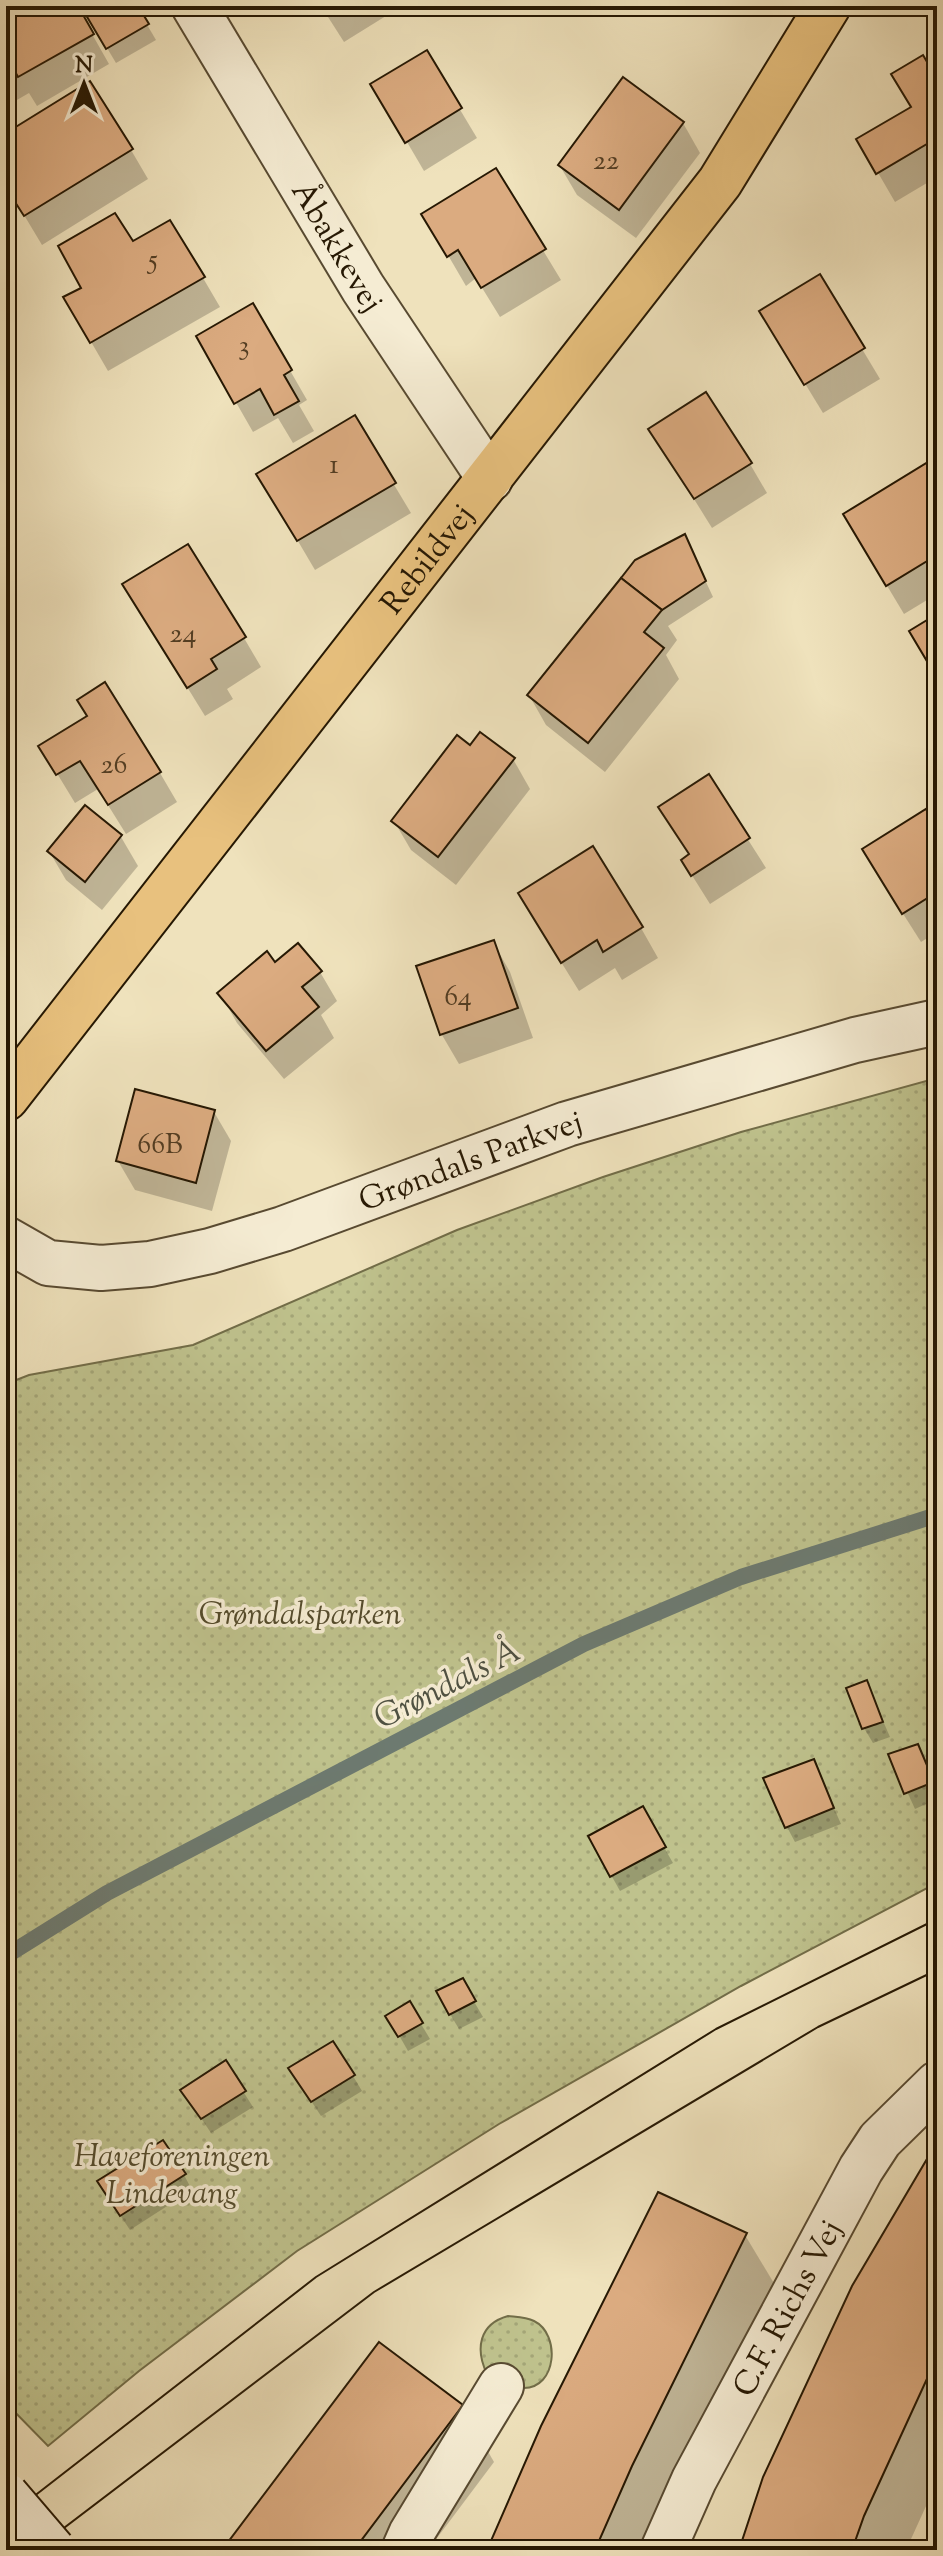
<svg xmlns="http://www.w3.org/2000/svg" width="943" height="2556" viewBox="0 0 943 2556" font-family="'Sorts Mill Goudy',serif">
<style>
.park{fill:url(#park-dots);stroke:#726d48;stroke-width:2}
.shadow{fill:#0003}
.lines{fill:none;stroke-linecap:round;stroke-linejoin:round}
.stream{stroke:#6d7a70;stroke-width:16}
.building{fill:#dbab80;stroke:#261803;stroke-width:2}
.street-casing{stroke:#584a31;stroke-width:48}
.primary-casing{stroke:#261803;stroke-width:48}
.street{stroke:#f5ecd3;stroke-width:44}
.primary{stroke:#e8c17e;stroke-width:44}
.tram{stroke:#261803;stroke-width:2}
.secondary-bridge-casing{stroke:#261803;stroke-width:48;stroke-linecap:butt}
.secondary-bridge{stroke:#f5ecd3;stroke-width:44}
.labels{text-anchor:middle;stroke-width:7;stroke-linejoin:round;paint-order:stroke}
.number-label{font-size:28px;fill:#533d22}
.street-label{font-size:32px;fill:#261803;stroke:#f5ecd3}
.park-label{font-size:32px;font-style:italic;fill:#544b2c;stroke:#f5ecd3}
.water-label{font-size:34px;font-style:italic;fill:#4f5142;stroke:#f5ecd3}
</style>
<defs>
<pattern id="park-dots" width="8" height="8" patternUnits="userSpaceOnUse" patternTransform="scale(2)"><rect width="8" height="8" fill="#bfc28d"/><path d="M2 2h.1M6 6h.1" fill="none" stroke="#a4a678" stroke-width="1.8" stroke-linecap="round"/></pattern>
</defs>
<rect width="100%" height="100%" fill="#efe2bc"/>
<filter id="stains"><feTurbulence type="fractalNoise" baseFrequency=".0025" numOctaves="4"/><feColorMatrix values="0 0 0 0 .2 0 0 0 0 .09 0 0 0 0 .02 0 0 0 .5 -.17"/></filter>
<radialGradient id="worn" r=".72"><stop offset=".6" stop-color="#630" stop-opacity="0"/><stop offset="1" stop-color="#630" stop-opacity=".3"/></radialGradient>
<g class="park">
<polygon points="937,1078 937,1883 741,1986 499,2124 297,2251 139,2371 48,2446 6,2403 6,1384 29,1375 193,1345 457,1230 603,1177 741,1132"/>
<path d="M508,2316C517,2317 526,2317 534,2321C561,2334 557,2389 523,2388C512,2388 497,2378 487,2374C475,2349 479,2324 508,2316Z"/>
</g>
<g class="shadow">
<polygon points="6,6 76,6 109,64 37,106 29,93 10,104 6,97"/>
<polygon points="93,6 136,6 156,40 116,63 85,11"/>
<polygon points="321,6 402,6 344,42"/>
<polygon points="426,53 477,138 424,171 373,84"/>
<polygon points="937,82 937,177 895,202 859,140 913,108"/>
<polygon points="683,123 700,153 636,238 577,195 560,166"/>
<polygon points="6,135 131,150 148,179 42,245 6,185 6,176 13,172 6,160"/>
<polygon points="495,171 561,280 500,317 476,278 466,286 424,214"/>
<polygon points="132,244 203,278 220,307 108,371 65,297 84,289"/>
<polygon points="819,277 880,379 823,413 779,341"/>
<polygon points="253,306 307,400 299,405 314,431 293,443 278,418 253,432 198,336"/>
<polygon points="354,418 411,513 315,570 259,475"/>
<polygon points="651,430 750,464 767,493 712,528"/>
<polygon points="937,470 937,594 904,614 862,544"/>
<polygon points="692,552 713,597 668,626 677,640 666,655 679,679 605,772 546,725 529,695"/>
<polygon points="142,614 244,638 261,667 227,689 233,699 205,716"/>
<polygon points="41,747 160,773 177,802 126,834 98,789 75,803"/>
<polygon points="513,759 530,789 456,885 411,850 394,821"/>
<polygon points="708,777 766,868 710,904 683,861 690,856"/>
<polygon points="937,830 937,932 921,942 881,879"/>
<polygon points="121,837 138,866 102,910 66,880 49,851"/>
<polygon points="537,923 641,928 658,958 622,980 615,968 579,991"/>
<polygon points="493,942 510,972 533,1038 459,1064 442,1035 418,968"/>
<polygon points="275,965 320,972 337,1001 321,1015 334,1038 284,1079 237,1023 220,993"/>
<polygon points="214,1112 231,1141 212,1211 135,1190 118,1161"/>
<polygon points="866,1682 890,1737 873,1743 864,1728"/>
<polygon points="917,1746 937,1789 937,1799 915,1809 891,1756"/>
<polygon points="813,1761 841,1824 795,1842 787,1827"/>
<polygon points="642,1809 673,1863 620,1891 590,1837"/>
<polygon points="462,1981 483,2017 459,2029 450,2014"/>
<polygon points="409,2004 430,2039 408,2051 388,2016"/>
<polygon points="225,2063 253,2107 211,2133 183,2091"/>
<polygon points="353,2076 362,2091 321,2116 300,2084"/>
<polygon points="937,2146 937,2482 906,2550 741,2550"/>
<polygon points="184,2175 192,2190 130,2230 108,2197"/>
<polygon points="745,2235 778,2290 651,2550 489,2550"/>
<polygon points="462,2406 494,2462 428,2550 225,2550"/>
</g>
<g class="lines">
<polyline class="stream" points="6,1956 107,1893 584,1644 741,1577 937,1515"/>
</g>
<g class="building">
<polygon points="6,6 78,6 94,34 18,77 11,64 6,67"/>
<polygon points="89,6 138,6 149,24 106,49 83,10"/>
<polygon points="427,50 462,108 405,143 370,84"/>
<polygon points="923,55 937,79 937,138 876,174 856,139 911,107 891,74"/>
<polygon points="623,77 684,122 619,210 558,165"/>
<polygon points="90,81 133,149 24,216 6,188 6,174 11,171 6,162 6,133"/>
<polygon points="496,168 546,249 481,288 458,250 447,257 421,214"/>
<polygon points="115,213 133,241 170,220 205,277 90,343 63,297 81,288 58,246"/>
<polygon points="820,274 865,348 804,385 759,311"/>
<polygon points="253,303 292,370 284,375 299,401 274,415 260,389 234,404 196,336"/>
<polygon points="706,392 752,463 694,499 648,429"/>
<polygon points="355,415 396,483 297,541 256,474"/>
<polygon points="933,459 937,466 937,555 886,586 843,514"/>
<polygon points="685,534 706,581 662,610 621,578 635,560"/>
<polygon points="188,544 246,637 211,659 217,669 187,688 122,584"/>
<polygon points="621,578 662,610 644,632 664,648 588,743 527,695"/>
<polygon points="937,614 937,678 909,631"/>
<polygon points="105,682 161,772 108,805 80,761 56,775 38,746 87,716 77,700"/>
<polygon points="480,732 515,758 438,857 391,821 457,735 470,745"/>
<polygon points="709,774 750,838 691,876 681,860 689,854 658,807"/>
<polygon points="85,805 122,835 85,882 47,851"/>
<polygon points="926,809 937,827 937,892 902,914 862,849"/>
<polygon points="593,846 643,927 603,952 597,940 561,963 518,893"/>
<polygon points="494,940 518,1008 440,1035 416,966"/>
<polygon points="298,943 322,971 302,987 319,1007 266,1051 217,993 267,951 275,962"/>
<polygon points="135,1089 215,1110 196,1183 116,1161"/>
<polygon points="867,1680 883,1722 862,1729 846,1688"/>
<polygon points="918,1744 934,1782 904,1794 888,1754"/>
<polygon points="814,1759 834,1808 785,1828 763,1778"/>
<polygon points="643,1806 666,1847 610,1877 588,1836"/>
<polygon points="463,1978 476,2001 449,2015 436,1991"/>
<polygon points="410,2001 423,2023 398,2037 385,2016"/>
<polygon points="333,2041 355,2075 311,2102 288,2068"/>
<polygon points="226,2060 246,2091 201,2119 180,2090"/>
<polygon points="163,2140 186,2174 120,2216 97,2181"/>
<polygon points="937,2142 937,2357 864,2516 852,2550 739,2550 763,2477 852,2286"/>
<polygon points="658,2192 747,2233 632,2466 595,2550 487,2550 541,2426"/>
<polygon points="379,2342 463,2405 354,2550 222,2550"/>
</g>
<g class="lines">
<g class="street-casing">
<g id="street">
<path id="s1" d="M194,6L363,288L490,479"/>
<path id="s2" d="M6,1239L48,1263L101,1268L150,1264L210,1251L283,1229L567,1124L855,1040L937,1022"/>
<polyline points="404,2550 411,2534 501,2386"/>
<path id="s3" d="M663,2550L694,2480L861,2169L880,2140L937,2084"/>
</g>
</g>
<g class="primary-casing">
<g id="primary">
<path id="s4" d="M6,1098L720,182L828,6"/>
</g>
</g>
<use href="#street" class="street"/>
<use href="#primary" class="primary"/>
<g class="tram">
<polyline points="6,2518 316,2277 716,2029 937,1919"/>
<polyline points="35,2550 374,2292 818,2027 937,1970"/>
</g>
<g class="secondary-bridge-casing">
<polyline id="secondary-bridge" points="6,2495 53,2550"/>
</g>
<use href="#secondary-bridge" class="secondary-bridge"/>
</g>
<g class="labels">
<g class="number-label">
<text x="606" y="169">22</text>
<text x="153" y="268">5</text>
<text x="244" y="354">3</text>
<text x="334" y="473">1</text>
<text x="183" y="642">24</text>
<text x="114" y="773">26</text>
<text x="458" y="1005">64</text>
<text x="160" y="1153">66B</text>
</g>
<g class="street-label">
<text dy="11" stroke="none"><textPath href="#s1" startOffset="280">Åbakkevej</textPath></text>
<text dy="11" stroke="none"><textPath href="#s4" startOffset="684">Rebildvej</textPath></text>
<text dy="11" stroke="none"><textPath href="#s2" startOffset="488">Grøndals Parkvej</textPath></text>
<text dy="11" stroke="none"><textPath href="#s3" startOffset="272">C.F. Richs Vej</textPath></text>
</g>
<g class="park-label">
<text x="300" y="1624">Grøndalsparken</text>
<text x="172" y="2166">Haveforeningen<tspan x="172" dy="37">Lindevang</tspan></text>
</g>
<g class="water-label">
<text transform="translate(446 1683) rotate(-27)" y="12">Grøndals Å</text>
</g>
</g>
<rect width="943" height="2556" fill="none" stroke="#efe2bc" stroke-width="32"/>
<rect x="8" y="8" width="927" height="2540" fill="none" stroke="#261803" stroke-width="4"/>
<rect x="16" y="16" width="911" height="2524" fill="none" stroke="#261803" stroke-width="2"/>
<g transform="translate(84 84)" stroke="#f5ecd3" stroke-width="6" paint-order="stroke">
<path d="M0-6L14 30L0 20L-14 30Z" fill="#261803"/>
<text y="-12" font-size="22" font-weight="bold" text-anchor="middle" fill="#261803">N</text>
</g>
<rect width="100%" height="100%" filter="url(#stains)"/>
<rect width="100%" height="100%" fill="url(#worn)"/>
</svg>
